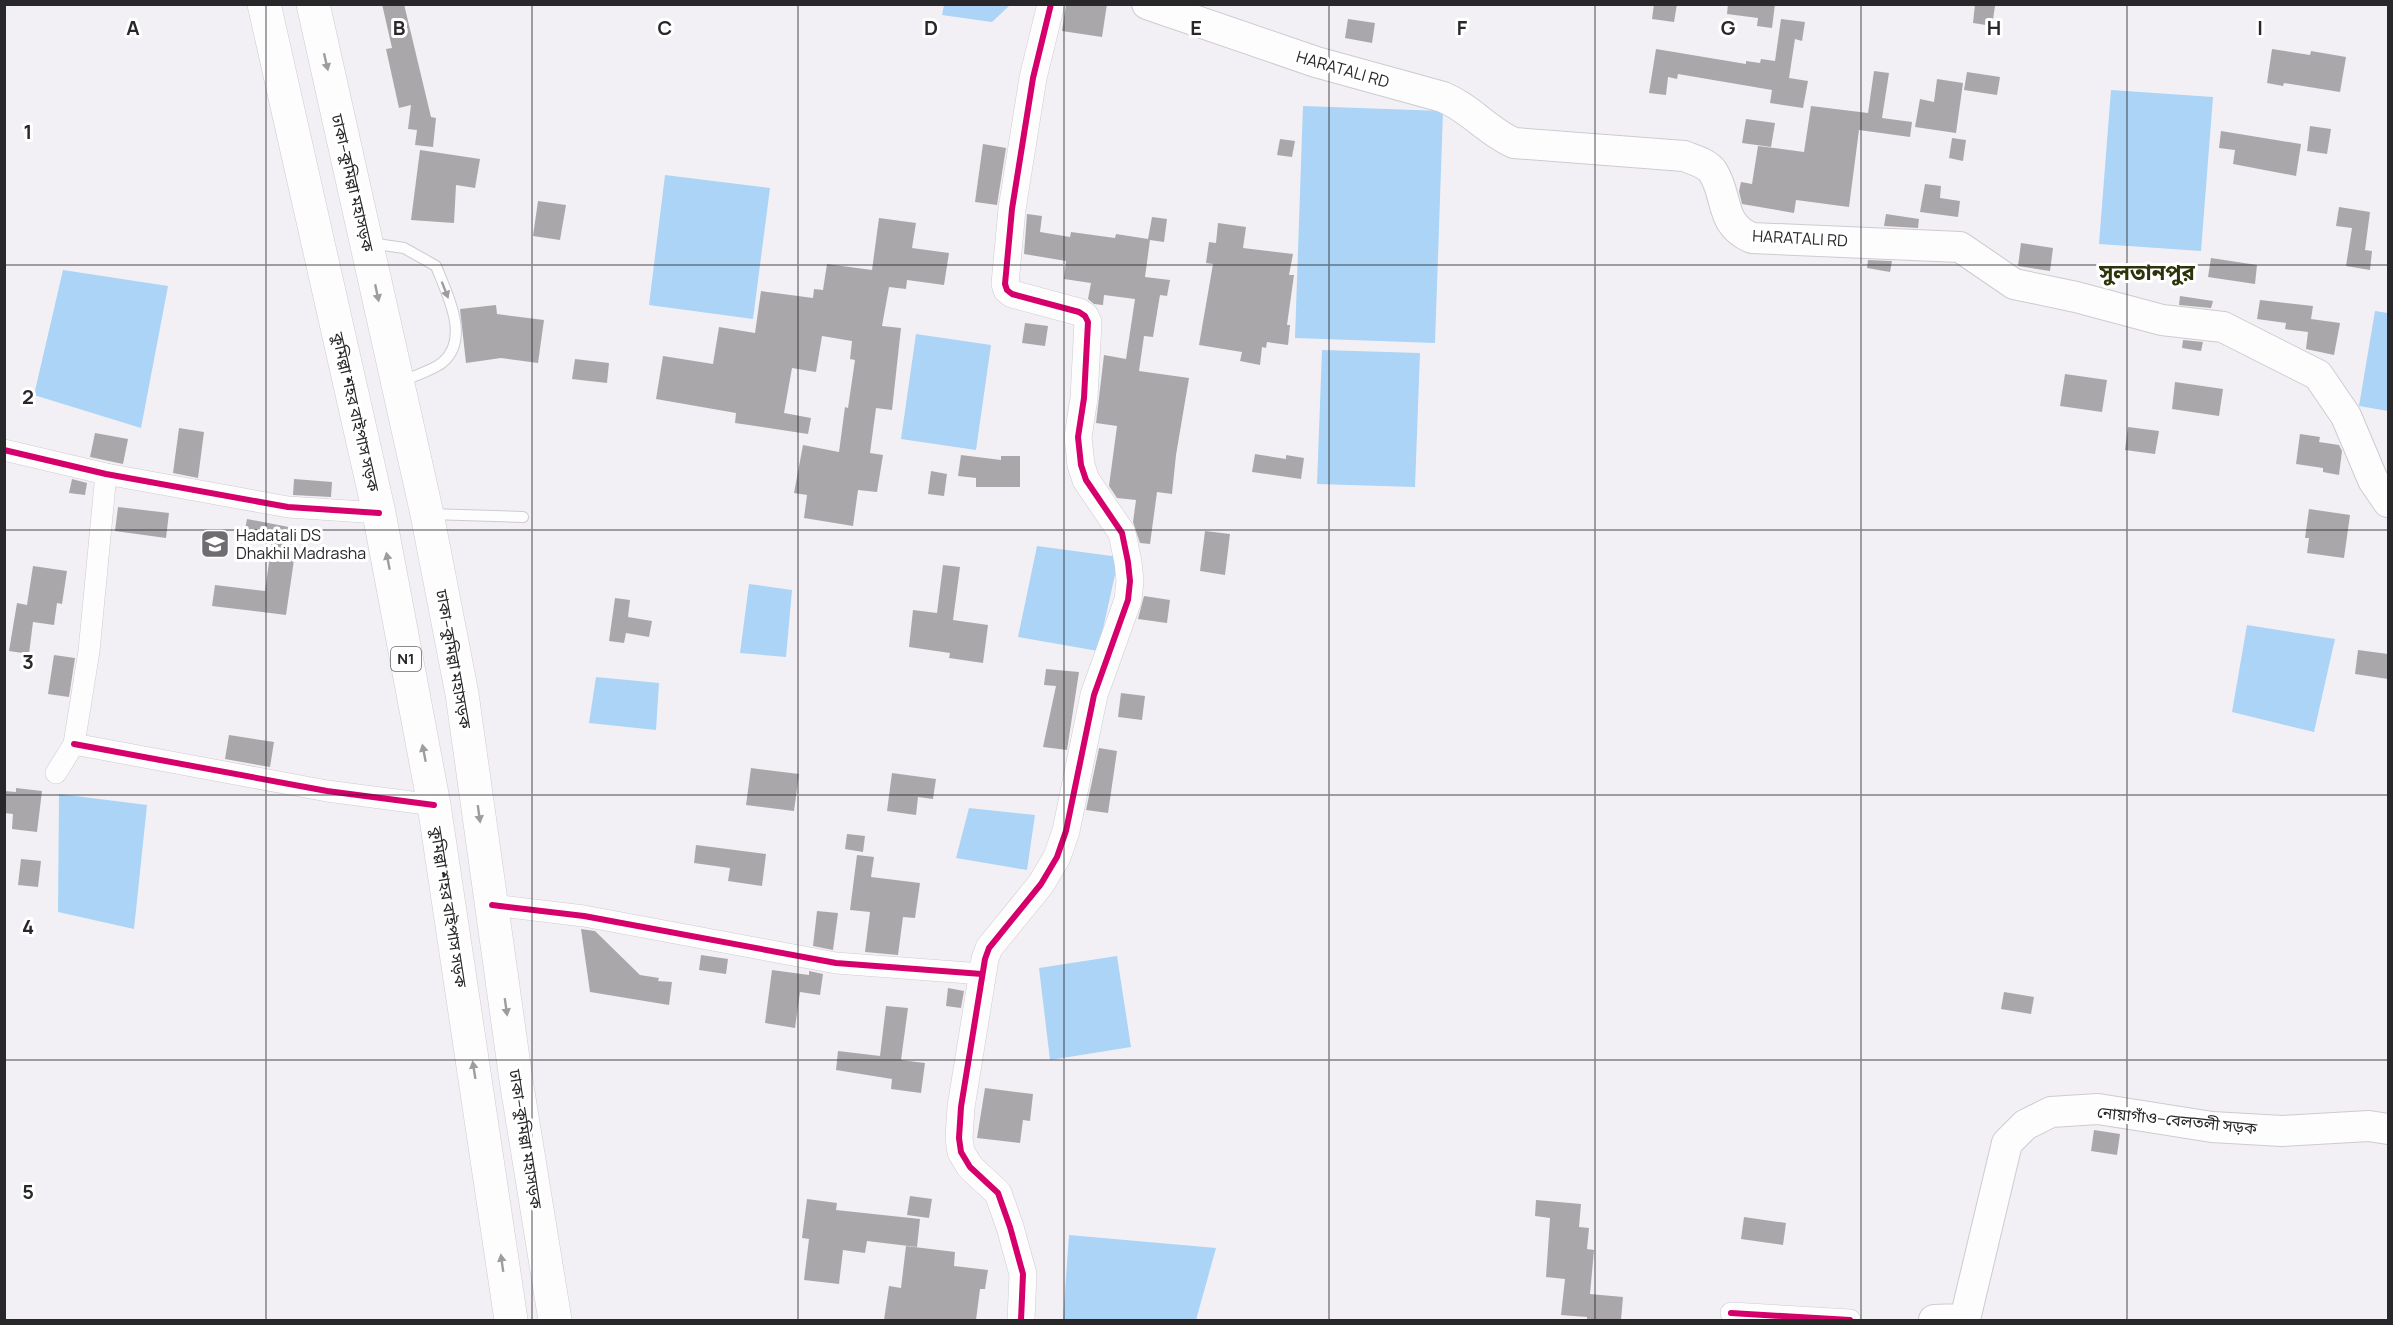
<svg xmlns="http://www.w3.org/2000/svg" width="2393" height="1325" viewBox="0 0 2393 1325" font-family="Manrope,'Noto Sans Bengali',sans-serif">
<style>
.water{fill:#abd4f6}
.building{fill:#aaa7aa}
.lines{fill:none;stroke-linecap:round;stroke-linejoin:round}
.service-casing{stroke:#cecbcf;stroke-width:12}
.minor-casing{stroke:#cecbcf;stroke-width:22}
.tertiary-casing{stroke:#cecbcf;stroke-width:28}
.secondary-casing{stroke:#cecbcf;stroke-width:32}
.trunk-casing{stroke:#cecbcf;stroke-width:34}
.service{stroke:#fdfdfe;stroke-width:10}
.minor{stroke:#fdfdfe;stroke-width:21}
.tertiary{stroke:#fdfdfe;stroke-width:27}
.secondary{stroke:#fdfdfe;stroke-width:30}
.trunk{stroke:#fdfdfe;stroke-width:33}
.cycleway-casing{stroke:#fff;stroke-width:10}
.cycleway{stroke:#d6006c;stroke-width:6}
.oneway{fill:#9d9d9f}
.grid{fill:none;stroke:#28272a;stroke-width:1.5;stroke-opacity:0.55}
.labels{text-anchor:middle;stroke-width:6;stroke-linejoin:round;paint-order:stroke}
.shield{fill:#fff;stroke:#68686a;stroke-width:1.5}
.shield-label{font-size:15px;font-weight:bold;fill:#28272a}
.street-label{font-size:16px;fill:#28272a;stroke:#fff}
.poi-label{font-size:16px;fill:#28272a;stroke:#fff;text-anchor:start}
.district-label{font-size:22px;font-weight:bold;fill:#2d330b;stroke:#fff}
.grid-label{font-size:20px;text-anchor:middle;font-weight:bold;fill:#28272a;stroke:#fff;stroke-width:6;stroke-linejoin:round;paint-order:stroke}
</style>
<rect width="100%" height="100%" fill="#f3f0f5"/>
<g class="water">
<polygon points="944,5 944,4 1010,5 992,22 942,15"/>
<polygon points="2111,90 2213,97 2201,251 2099,244"/>
<polygon points="1303,106 1443,111 1435,343 1295,338"/>
<polygon points="665,175 770,188 753,319 649,305"/>
<polygon points="63,270 168,286 141,428 34,395"/>
<polygon points="2375,311 2388,313 2388,411 2359,406"/>
<polygon points="916,334 991,345 976,450 901,439"/>
<polygon points="1322,350 1420,353 1415,487 1317,484"/>
<polygon points="1037,546 1119,557 1098,651 1018,637"/>
<polygon points="749,584 792,590 786,657 740,653"/>
<polygon points="2247,625 2335,639 2314,732 2232,712"/>
<polygon points="596,677 659,683 656,730 589,723"/>
<polygon points="59,794 147,805 134,929 58,912"/>
<polygon points="969,808 1035,815 1027,870 956,858"/>
<polygon points="1117,956 1131,1047 1050,1060 1039,968"/>
<polygon points="1069,1235 1216,1248 1196,1320 1063,1320"/>
</g>
<g class="building">
<polygon points="382,4 404,4 431,117 436,118 433,147 415,145 417,130 408,129 411,105 399,108 386,49 392,48"/>
<polygon points="1066,4 1107,4 1102,37 1062,31"/>
<polygon points="1654,4 1677,4 1674,22 1652,19"/>
<polygon points="1728,4 1775,4 1772,28 1757,26 1758,18 1727,14"/>
<polygon points="1975,4 1995,6 1992,26 1973,23"/>
<polygon points="1348,19 1375,23 1372,43 1345,38"/>
<polygon points="1781,19 1805,22 1802,41 1795,39 1789,78 1808,81 1803,108 1770,103 1772,90 1678,74 1677,79 1668,77 1666,95 1649,93 1656,49 1746,64 1746,61 1760,63 1761,59 1775,61"/>
<polygon points="2272,49 2310,55 2311,51 2346,57 2340,92 2284,83 2283,86 2267,83"/>
<polygon points="1874,71 1889,73 1882,118 1912,122 1910,137 1859,130 1849,207 1796,200 1794,213 1742,204 1739,191 1741,182 1752,184 1758,146 1804,152 1811,106 1868,113"/>
<polygon points="1967,72 2000,77 1997,95 1964,90"/>
<polygon points="1937,79 1963,83 1956,133 1915,127 1920,99 1934,102"/>
<polygon points="1746,119 1775,123 1771,147 1742,143"/>
<polygon points="2310,126 2331,129 2327,154 2307,151"/>
<polygon points="2221,131 2301,144 2296,176 2233,164 2235,150 2219,148"/>
<polygon points="1952,138 1966,140 1963,161 1949,158"/>
<polygon points="1280,139 1295,141 1292,157 1277,155"/>
<polygon points="983,144 1006,148 997,205 975,202"/>
<polygon points="420,150 480,159 475,188 456,185 454,223 411,220"/>
<polygon points="1925,184 1941,186 1940,198 1960,201 1958,217 1920,212"/>
<polygon points="538,201 566,205 560,240 533,236"/>
<polygon points="2339,207 2370,212 2365,250 2372,251 2370,270 2346,266 2352,228 2336,226"/>
<polygon points="1027,214 1042,216 1040,232 1070,237 1071,232 1115,238 1116,234 1148,239 1152,217 1167,219 1164,242 1150,240 1145,277 1170,280 1167,296 1160,295 1153,337 1144,336 1139,371 1189,378 1176,455 1172,494 1157,492 1150,544 1140,543 1133,522 1136,500 1117,498 1109,486 1117,426 1096,423 1104,355 1126,359 1135,299 1104,295 1103,305 1094,304 1088,299 1091,283 1064,279 1066,261 1024,254"/>
<polygon points="1886,214 1919,219 1918,228 1884,226"/>
<polygon points="879,218 916,223 912,248 949,253 944,285 907,280 906,289 889,287 882,326 901,328 892,410 876,408 870,453 883,455 877,492 858,490 853,526 804,518 807,495 794,493 803,445 839,452 845,407 848,408 855,360 850,359 852,341 822,336 816,372 792,368 784,413 811,418 808,434 735,423 736,413 656,399 663,356 713,364 719,327 755,333 761,291 813,298 814,289 823,290 827,264 872,270"/>
<polygon points="1218,223 1246,227 1243,248 1293,254 1289,275 1294,275 1287,325 1290,325 1288,345 1267,342 1266,348 1262,347 1260,365 1240,361 1242,352 1199,345 1213,264 1206,263 1209,242 1216,243"/>
<polygon points="2021,243 2053,248 2050,271 2018,266"/>
<polygon points="2211,258 2257,265 2255,284 2208,277"/>
<polygon points="1868,260 1892,261 1890,272 1867,268"/>
<polygon points="2180,296 2213,301 2211,308 2179,305"/>
<polygon points="2260,300 2313,306 2311,319 2340,323 2334,355 2306,349 2308,332 2285,329 2286,323 2257,319"/>
<polygon points="496,305 497,314 544,320 538,363 501,358 466,363 460,309"/>
<polygon points="1025,323 1048,326 1045,346 1022,343"/>
<polygon points="2183,340 2203,342 2201,351 2182,348"/>
<polygon points="575,359 609,363 607,383 572,379"/>
<polygon points="2065,374 2107,380 2102,412 2060,406"/>
<polygon points="2175,382 2223,389 2219,416 2172,409"/>
<polygon points="2128,427 2159,431 2155,454 2125,450"/>
<polygon points="179,428 204,432 198,478 173,473"/>
<polygon points="95,433 128,439 123,464 90,457"/>
<polygon points="2300,434 2320,437 2319,442 2339,445 2342,451 2339,475 2323,472 2323,468 2296,464"/>
<polygon points="1255,454 1286,459 1286,455 1304,458 1301,479 1252,472"/>
<polygon points="961,455 1001,460 1001,456 1020,456 1020,487 976,487 976,478 958,476"/>
<polygon points="931,471 947,474 944,496 928,494"/>
<polygon points="72,479 87,483 85,495 69,493"/>
<polygon points="294,479 332,482 331,497 293,495"/>
<polygon points="118,507 169,513 166,538 115,531"/>
<polygon points="2309,509 2350,515 2344,558 2307,553 2309,538 2305,538"/>
<polygon points="247,519 294,528 289,552 295,553 286,615 212,606 215,585 265,591 272,541 244,535"/>
<polygon points="1205,531 1230,534 1225,575 1200,571"/>
<polygon points="943,565 960,567 953,620 988,625 983,663 949,658 950,653 909,647 913,610 937,613"/>
<polygon points="33,566 67,571 62,604 57,603 54,625 33,622 29,654 9,651 17,603 27,605"/>
<polygon points="1144,596 1170,600 1167,623 1138,619"/>
<polygon points="615,598 630,600 628,617 652,621 649,637 626,633 624,643 609,641"/>
<polygon points="2358,650 2388,654 2388,679 2355,674"/>
<polygon points="54,655 75,658 69,697 48,694"/>
<polygon points="1046,669 1079,672 1067,750 1043,747 1056,686 1044,685"/>
<polygon points="1121,693 1145,696 1142,720 1118,717"/>
<polygon points="229,735 274,742 270,767 225,759"/>
<polygon points="1099,748 1117,751 1108,813 1086,810"/>
<polygon points="751,768 799,774 794,811 746,805"/>
<polygon points="892,773 936,779 933,799 918,797 916,815 887,811"/>
<polygon points="16,788 42,791 37,832 12,829 13,814 4,813 4,791 16,792"/>
<polygon points="847,834 865,836 863,852 845,849"/>
<polygon points="696,845 766,854 762,886 728,881 730,868 694,863"/>
<polygon points="857,855 874,857 871,877 920,883 915,918 903,917 898,955 865,952 870,912 850,910"/>
<polygon points="21,859 41,861 38,887 18,885"/>
<polygon points="817,911 838,913 833,950 813,946"/>
<polygon points="581,929 595,931 640,975 659,978 658,981 672,982 669,1005 590,992"/>
<polygon points="701,955 728,959 726,974 699,970"/>
<polygon points="772,970 809,975 809,971 823,974 820,995 800,992 795,1028 765,1023"/>
<polygon points="948,988 964,991 961,1008 946,1006"/>
<polygon points="2004,992 2034,997 2031,1014 2001,1009"/>
<polygon points="886,1006 908,1008 901,1060 925,1063 921,1093 891,1089 892,1079 836,1070 838,1051 880,1056"/>
<polygon points="985,1088 1033,1094 1030,1121 1023,1120 1020,1143 977,1138"/>
<polygon points="2094,1130 2120,1134 2117,1155 2091,1151"/>
<polygon points="910,1196 932,1199 929,1218 907,1215"/>
<polygon points="807,1199 837,1203 836,1210 920,1219 917,1247 867,1241 865,1253 843,1250 839,1284 804,1280 809,1239 802,1238"/>
<polygon points="1536,1200 1581,1204 1579,1227 1589,1228 1587,1249 1594,1250 1590,1294 1623,1297 1621,1320 1587,1320 1587,1317 1561,1315 1565,1279 1546,1277 1550,1218 1535,1216"/>
<polygon points="1744,1217 1786,1223 1783,1245 1741,1239"/>
<polygon points="906,1246 955,1252 954,1266 988,1270 985,1289 980,1289 976,1320 884,1320 889,1286 901,1288"/>
</g>
<g class="lines">
<g class="service-casing">
<g id="service">
<path d="M370,243L404,248L436,266C446,292 471,338 443,362C434,370 411,377 400,382"/>
<polyline points="430,514 523,517"/>
</g>
</g>
<g class="minor-casing">
<g id="minor">
<polyline points="4,450 106,474 288,507 379,513"/>
<polyline points="74,744 327,791 434,805"/>
<polyline points="56,773 74,744 89,651 106,474"/>
<polyline points="492,905 584,916 836,963 982,974"/>
<polyline points="1731,1313 1850,1320"/>
</g>
</g>
<g class="tertiary-casing">
<polyline id="tertiary" points="1021,1320 1023,1274 1010,1227 998,1193 970,1167 961,1152 959,1138 961,1107 985,959 989,948 1041,884 1057,857 1066,831 1094,695 1128,600 1130,581 1128,562 1122,533 1086,480 1081,465 1078,437 1084,398 1088,322 1085,316 1079,312 1012,294 1007,290 1005,284 1012,209 1033,78 1051,4"/>
</g>
<g class="secondary-casing">
<g id="secondary">
<path d="M1147,4L1316,62L1443,97C1470,108 1488,132 1514,143L1684,156C1694,160 1707,163 1713,172C1729,198 1719,224 1752,238L1960,247L2014,284L2076,297L2162,320L2223,327L2318,375L2346,416L2373,480L2388,502"/>
<polyline points="1934,1320 1961,1319 1966,1315 2007,1143 2025,1125 2051,1112 2098,1109 2212,1127 2282,1131 2369,1126 2388,1129"/>
</g>
</g>
<g class="trunk-casing">
<g id="trunk">
<polyline points="264,4 379,513 434,805 511,1320"/>
<polyline points="313,4 427,514 462,694 516,1080 555,1320"/>
</g>
</g>
<use href="#service" class="service"/>
<use href="#minor" class="minor"/>
<use href="#tertiary" class="tertiary"/>
<use href="#secondary" class="secondary"/>
<use href="#trunk" class="trunk"/>
<g class="cycleway-casing">
<g id="cycleway">
<polyline points="4,450 106,474 288,507 379,513"/>
<polyline points="74,744 327,791 434,805"/>
<polyline points="492,905 584,916 836,963 982,974"/>
<polyline points="1731,1313 1850,1320"/>
<polyline points="1021,1320 1023,1274 1010,1227 998,1193 970,1167 961,1152 959,1138 961,1107 985,959 989,948 1041,884 1057,857 1066,831 1094,695 1128,600 1130,581 1128,562 1122,533 1086,480 1081,465 1078,437 1084,398 1088,322 1085,316 1079,312 1012,294 1007,290 1005,284 1012,209 1033,78 1051,4"/>
</g>
</g>
<use href="#cycleway" class="cycleway"/>
</g>
<defs><path id="oneway-solid" d="M-6-.8H1V-3.2L6.5 0L1 3.2V.8H-6Z" transform="scale(1.5)"/></defs>
<g class="oneway">
<use href="#oneway-solid" transform="translate(326 62) rotate(77)"/>
<use href="#oneway-solid" transform="translate(445 290) rotate(69)"/>
<use href="#oneway-solid" transform="translate(377 293) rotate(78)"/>
<use href="#oneway-solid" transform="translate(388 561) rotate(-101)"/>
<use href="#oneway-solid" transform="translate(424 753) rotate(-101)"/>
<use href="#oneway-solid" transform="translate(479 814) rotate(82)"/>
<use href="#oneway-solid" transform="translate(506 1007) rotate(82)"/>
<use href="#oneway-solid" transform="translate(474 1070) rotate(-99)"/>
<use href="#oneway-solid" transform="translate(502 1263) rotate(-98)"/>
</g>
<path class="grid" d="M266,4V1320M532,4V1320M798,4V1320M1064,4V1320M1329,4V1320M1595,4V1320M1861,4V1320M2127,4V1320M4,265H2388M4,530H2388M4,795H2388M4,1060H2388"/>
<defs>
<g id="school-square" transform="scale(1.5)"><rect x="-9" y="-9" width="18" height="18" rx="4" fill="#6f6d71" stroke="#fff"/><path d="M0-5L7-2L0 1L-7-2ZM-4 1L0 2.5L4 1V4Q0 6-4 4Z" fill="#fff"/></g>
</defs>
<g fill-rule="evenodd">
<use href="#school-square" x="215" y="544"/>
</g>
<g class="labels">
<rect class="shield" x="391" y="647" width="30" height="24" rx="4.5"/>
<g class="shield-label">
<text x="406" y="664">N1</text>
</g>
<g class="street-label">
<text transform="translate(1343 69) rotate(16)" y="6">HARATALI RD</text>
<text transform="translate(353 183) rotate(77)" y="6">ঢাকা–কুমিল্লা মহাসড়ক</text>
<text transform="translate(1800 238) rotate(3)" y="6">HARATALI RD</text>
<text transform="translate(356 412) rotate(77)" y="6">কুমিল্লা শহর বাইপাস সড়ক</text>
<text transform="translate(454 659) rotate(80)" y="6">ঢাকা–কুমিল্লা মহাসড়ক</text>
<text transform="translate(449 907) rotate(81)" y="6">কুমিল্লা শহর বাইপাস সড়ক</text>
<text transform="translate(2177 1120) rotate(6)" y="6">নোয়াগাঁও–বেলতলী সড়ক</text>
<text transform="translate(526 1139) rotate(81)" y="6">ঢাকা–কুমিল্লা মহাসড়ক</text>
</g>
<g class="poi-label">
<text x="236" y="541">Hadatali DS<tspan x="236" dy="18">Dhakhil Madrasha</tspan></text>
</g>
<g class="district-label">
<text x="2147" y="280">সুলতানপুর</text>
</g>
</g>
<g class="grid-label">
<text x="133" y="35">A</text>
<text x="399" y="35">B</text>
<text x="665" y="35">C</text>
<text x="931" y="35">D</text>
<text x="1196" y="35">E</text>
<text x="1462" y="35">F</text>
<text x="1728" y="35">G</text>
<text x="1994" y="35">H</text>
<text x="2260" y="35">I</text>
<text x="28" y="139">1</text>
<text x="28" y="404">2</text>
<text x="28" y="669">3</text>
<text x="28" y="934">4</text>
<text x="28" y="1199">5</text>
</g>
<rect width="2393" height="1325" fill="none" stroke="#28272a" stroke-width="12"/>
</svg>
